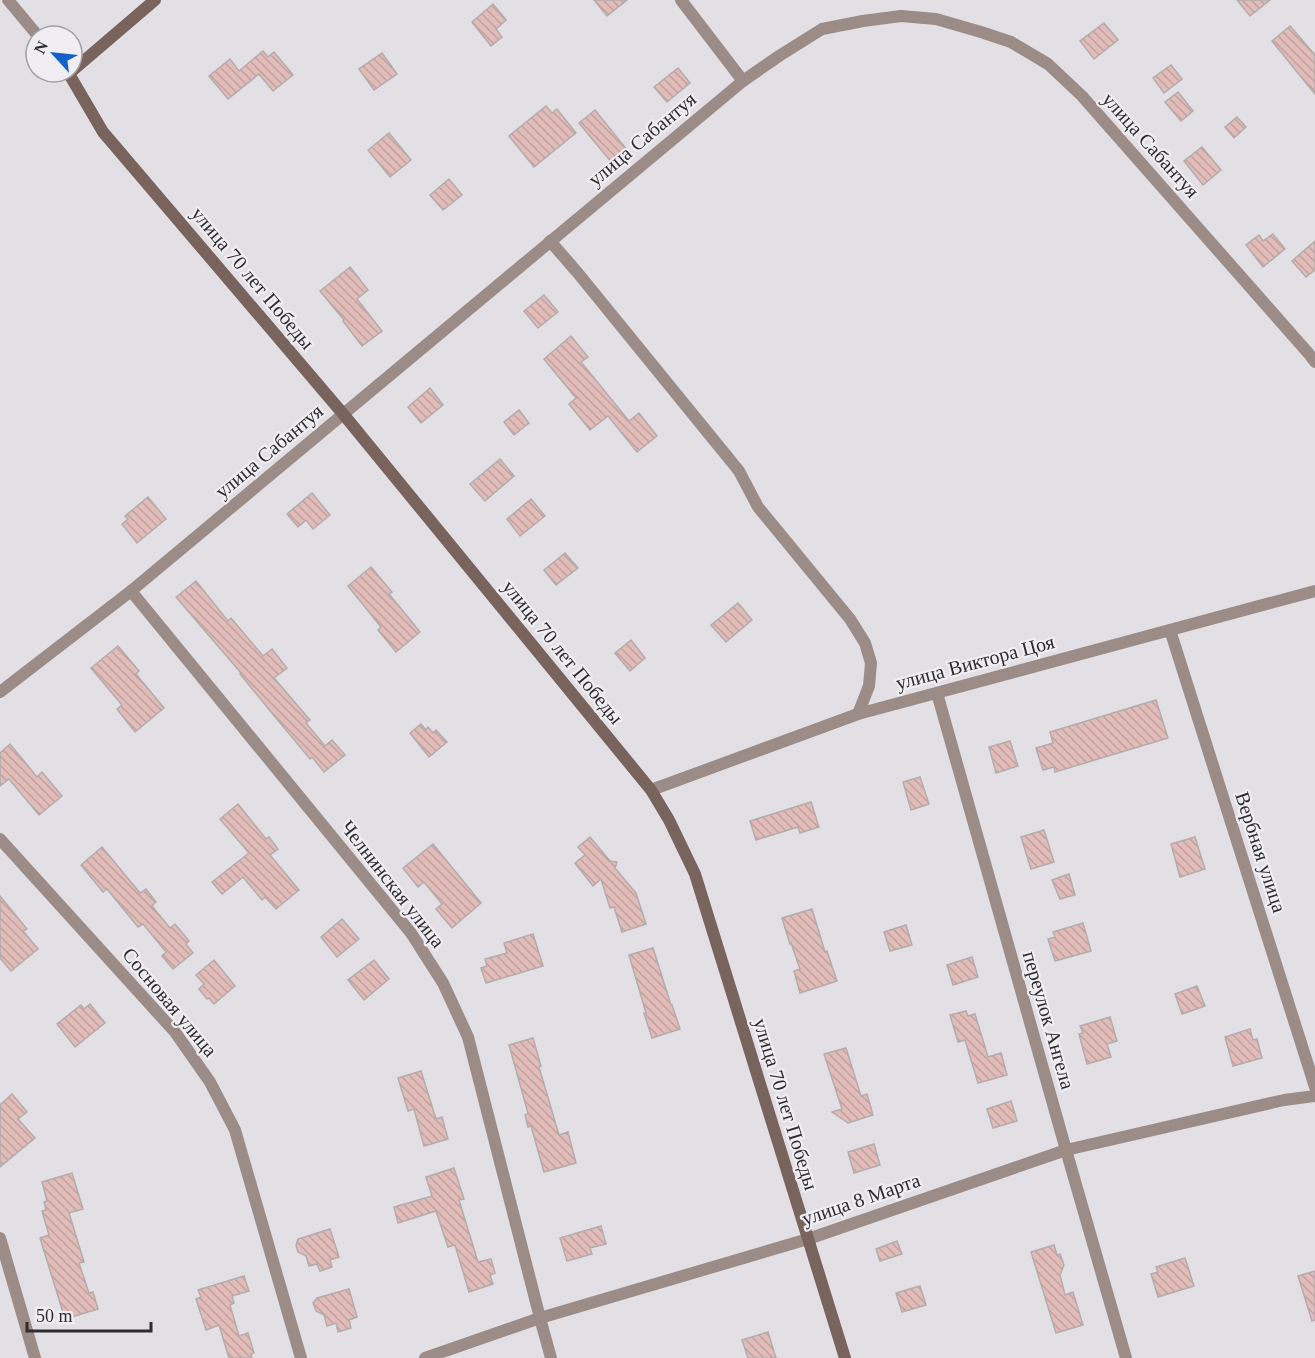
<svg xmlns="http://www.w3.org/2000/svg" width="1315" height="1358" viewBox="0 0 1315 1358" font-family="'Times New Roman',serif">
<style>
.building{fill:url(#building-back-hatch);stroke:#b3acac;stroke-width:1.5}
.lines{fill:none;stroke-linecap:round;stroke-linejoin:round}
.street{stroke:#9c8c88;stroke-width:12}
.secondary{stroke:#79635d;stroke-width:12}
.labels{text-anchor:middle;stroke-width:4.5;stroke-linejoin:round;paint-order:stroke}
.street-label{font-size:20px;fill:#2d2c2e;stroke:#f0eef3}
</style>
<defs>
<pattern id="building-back-hatch" width="6" height="6" patternUnits="userSpaceOnUse" patternTransform="scale(1.5)"><rect width="6" height="6" fill="#e2bcb9"/><path d="M-1 5l2 2M0 0l6 6M5-1l2 2" fill="none" stroke="#c2a29f"/></pattern>
</defs>
<rect width="100%" height="100%" fill="#e3e0e5"/>
<g class="building">
<polygon points="594,0 627,0 607,16"/>
<polygon points="1237,0 1270,0 1250,16"/>
<polygon points="493,4 506,20 496,29 502,37 491,46 472,22"/>
<polygon points="1104,23 1118,40 1094,59 1080,41"/>
<polygon points="1290,26 1315,55 1315,94 1272,41"/>
<polygon points="263,51 268,57 274,52 293,75 273,91 259,74 228,99 209,76 230,59 239,71"/>
<polygon points="382,53 397,74 374,90 359,69"/>
<polygon points="1171,65 1182,79 1164,93 1153,78"/>
<polygon points="678,68 690,83 667,102 654,87"/>
<polygon points="1178,92 1193,111 1181,121 1165,102"/>
<polygon points="546,106 552,113 557,109 576,133 534,167 509,136"/>
<polygon points="595,110 628,151 612,163 579,123"/>
<polygon points="1237,117 1246,127 1234,138 1225,127"/>
<polygon points="389,133 411,160 390,177 368,150"/>
<polygon points="1202,147 1221,170 1203,185 1184,161"/>
<polygon points="449,179 462,195 443,210 430,195"/>
<polygon points="1273,234 1285,249 1263,267 1246,245 1259,235 1263,241"/>
<polygon points="1315,241 1315,270 1306,277 1292,261"/>
<polygon points="350,267 368,290 357,299 382,331 362,346 343,321 344,320 320,291"/>
<polygon points="544,295 558,312 538,328 524,311"/>
<polygon points="571,336 588,357 581,362 629,421 639,413 657,436 637,452 608,416 590,430 569,404 576,398 544,359"/>
<polygon points="430,388 443,405 421,423 408,407"/>
<polygon points="519,410 529,423 514,435 504,422"/>
<polygon points="500,459 514,476 485,501 470,484"/>
<polygon points="312,493 330,515 313,529 306,520 298,527 287,514"/>
<polygon points="148,497 166,519 137,543 122,524 128,519 125,516"/>
<polygon points="531,499 545,516 520,536 507,519"/>
<polygon points="565,553 578,568 556,585 544,570"/>
<polygon points="371,567 392,592 389,594 420,632 396,652 378,630 381,627 348,586"/>
<polygon points="196,581 228,621 231,618 263,656 272,649 287,668 274,678 310,720 306,723 325,746 332,740 345,755 324,772 312,757 310,759 271,712 240,674 241,673 176,597"/>
<polygon points="738,603 752,620 726,642 711,625"/>
<polygon points="631,640 645,658 630,671 615,653"/>
<polygon points="118,646 139,671 136,674 164,708 135,732 117,709 122,705 91,668"/>
<polygon points="1156,700 1168,738 1055,772 1054,767 1043,770 1036,748 1053,743 1050,732"/>
<polygon points="421,724 426,730 428,727 433,733 436,730 447,742 429,757 410,733"/>
<polygon points="1010,741 1018,766 996,773 989,747"/>
<polygon points="10,744 37,777 42,772 62,796 39,815 9,779 0,786 0,753"/>
<polygon points="920,777 929,804 911,810 903,782"/>
<polygon points="811,802 819,827 800,833 798,827 756,840 750,821"/>
<polygon points="238,804 266,839 269,837 278,849 270,855 299,890 276,909 265,897 262,900 243,877 222,894 212,882 249,853 220,819"/>
<polygon points="1044,830 1054,862 1031,869 1021,837"/>
<polygon points="590,837 610,861 617,862 615,868 636,893 646,924 622,932 614,907 610,908 601,879 593,886 575,863 585,855 578,847"/>
<polygon points="1195,837 1205,869 1180,877 1171,844"/>
<polygon points="433,844 481,903 452,928 436,909 442,904 424,882 418,887 403,868"/>
<polygon points="102,847 140,893 146,889 156,902 152,906 170,928 175,924 189,941 186,944 193,953 173,969 162,956 166,952 143,924 138,927 107,889 103,892 81,865"/>
<polygon points="1069,874 1075,895 1060,899 1052,880"/>
<polygon points="0,896 27,929 23,931 38,949 11,971 0,958"/>
<polygon points="812,909 825,952 827,951 837,981 800,993 794,971 800,969 791,943 790,944 782,918"/>
<polygon points="342,919 359,939 337,957 321,937"/>
<polygon points="1083,923 1091,951 1055,961 1048,939 1055,937 1053,932"/>
<polygon points="906,925 912,945 890,951 884,932"/>
<polygon points="533,934 543,966 486,983 481,968 487,966 485,959 507,953 504,943"/>
<polygon points="653,948 671,1005 672,1005 680,1029 652,1038 644,1013 646,1013 629,955"/>
<polygon points="972,957 978,977 953,985 947,965"/>
<polygon points="214,960 235,986 214,1004 209,998 207,999 199,989 204,984 196,975"/>
<polygon points="374,960 389,979 364,1000 348,980"/>
<polygon points="1197,986 1205,1006 1182,1014 1175,994"/>
<polygon points="90,1004 105,1023 75,1047 57,1024 81,1005 84,1009"/>
<polygon points="966,1011 968,1016 975,1014 988,1057 1001,1053 1007,1075 978,1083 965,1040 958,1042 950,1015"/>
<polygon points="1110,1017 1117,1041 1107,1044 1111,1057 1087,1064 1079,1034 1083,1033 1080,1026"/>
<polygon points="1250,1029 1253,1040 1257,1039 1262,1058 1233,1066 1225,1037"/>
<polygon points="533,1038 541,1066 539,1067 559,1135 568,1132 576,1163 544,1172 531,1126 528,1127 525,1115 528,1113 509,1045"/>
<polygon points="846,1048 861,1096 867,1094 873,1115 848,1123 832,1112 842,1109 824,1054"/>
<polygon points="421,1071 436,1119 442,1117 448,1139 424,1146 414,1109 408,1111 398,1078"/>
<polygon points="12,1094 27,1112 18,1119 35,1138 0,1167 0,1105"/>
<polygon points="1011,1101 1017,1121 993,1128 987,1109"/>
<polygon points="874,1144 880,1165 854,1173 848,1152"/>
<polygon points="454,1168 464,1199 459,1200 478,1262 491,1259 495,1273 490,1275 493,1284 469,1292 455,1245 448,1247 436,1211 398,1223 394,1207 432,1196 426,1177"/>
<polygon points="72,1173 83,1209 69,1213 84,1262 79,1263 89,1293 93,1292 98,1309 65,1319 40,1238 49,1235 42,1211 46,1210 44,1202 47,1201 42,1182"/>
<polygon points="601,1226 606,1244 590,1248 592,1254 567,1261 560,1238"/>
<polygon points="330,1229 339,1257 330,1260 332,1267 320,1271 317,1264 309,1266 306,1256 298,1252 296,1245 298,1239"/>
<polygon points="897,1241 902,1254 880,1261 876,1249"/>
<polygon points="1054,1245 1057,1255 1060,1254 1064,1265 1060,1275 1065,1295 1073,1292 1083,1325 1056,1333 1031,1252"/>
<polygon points="1185,1258 1194,1286 1158,1297 1151,1274 1158,1272 1156,1267"/>
<polygon points="1315,1271 1315,1320 1312,1321 1298,1276"/>
<polygon points="244,1276 249,1291 232,1296 234,1303 230,1305 239,1336 248,1333 254,1353 251,1354 252,1358 229,1358 219,1325 206,1330 196,1299 201,1297 198,1290"/>
<polygon points="920,1286 926,1305 902,1312 896,1293"/>
<polygon points="349,1289 357,1317 349,1320 351,1328 338,1332 336,1323 327,1326 324,1315 316,1311 313,1303 317,1298"/>
<polygon points="768,1332 776,1358 748,1358 742,1340"/>
</g>
<g class="lines">
<g class="street">
<polyline points="8,0 38,36"/>
<polyline points="681,0 743,81"/>
<polyline points="550,241 577,272 739,471 758,507 850,619 865,643 871,663 869,686 858,714"/>
<polyline points="131,591 411,933 443,983 468,1037 540,1318 551,1358"/>
<polyline points="1170,630 1315,1087"/>
<polyline points="0,692 131,591 743,81 779,56 822,29 863,21 901,16 936,19 981,32 1011,42 1048,64 1082,96 1309,354 1315,362"/>
<polyline points="937,693 1066,1150 1126,1358"/>
<polyline points="651,790 858,714 1315,591"/>
<polyline points="0,839 175,1032 210,1082 235,1130 301,1358"/>
<polyline points="0,1238 35,1358"/>
<polyline points="425,1358 540,1318 808,1239 1066,1150 1284,1100 1315,1096"/>
</g>
<g class="secondary">
<polyline points="72,71 155,0"/>
<polyline points="71,72 69,74 103,132 344,415 651,790 669,820 695,874 845,1358"/>
</g>
</g>
<g class="labels">
<g class="street-label">
<text transform="translate(642 139) rotate(-40)" y="7">улица Сабантуя</text>
<text transform="translate(1151 145) rotate(48)" y="7">улица Сабантуя</text>
<text transform="translate(253 278) rotate(50)" y="7">улица 70 лет Победы</text>
<text transform="translate(269 451) rotate(-40)" y="7">улица Сабантуя</text>
<text transform="translate(563 652) rotate(51)" y="7">улица 70 лет Победы</text>
<text transform="translate(975 662) rotate(-15)" y="7">улица Виктора Цоя</text>
<text transform="translate(1261 852) rotate(72)" y="7">Вербная улица</text>
<text transform="translate(393 884) rotate(52)" y="7">Челнинская улица</text>
<text transform="translate(170 1002) rotate(50)" y="7">Сосновая улица</text>
<text transform="translate(1049 1020) rotate(74)" y="7">переулок Ангела</text>
<text transform="translate(786 1104) rotate(73)" y="7">улица 70 лет Победы</text>
<text transform="translate(861 1199) rotate(-19)" y="7">улица 8 Марта</text>
</g>
</g>
<g transform="translate(54 54) rotate(297)"><circle r="28" fill="#f0eef3" stroke="#a2a0a4" stroke-width="1.5"/>
<path d="M0-4.5L10 22L0 15L-10 22Z" fill="#1362cc"/>
<text y="-9" font-size="16" font-weight="bold" text-anchor="middle" fill="#2d2c2e">N</text>
</g>
<path d="M27 1322v9h124v-9" fill="none" stroke="#2d2c2e" stroke-width="3"/>
<text x="36" y="1322" font-size="18" fill="#2d2c2e" stroke="#f0eef3" stroke-width="4.5" paint-order="stroke">50 m</text>
</svg>
